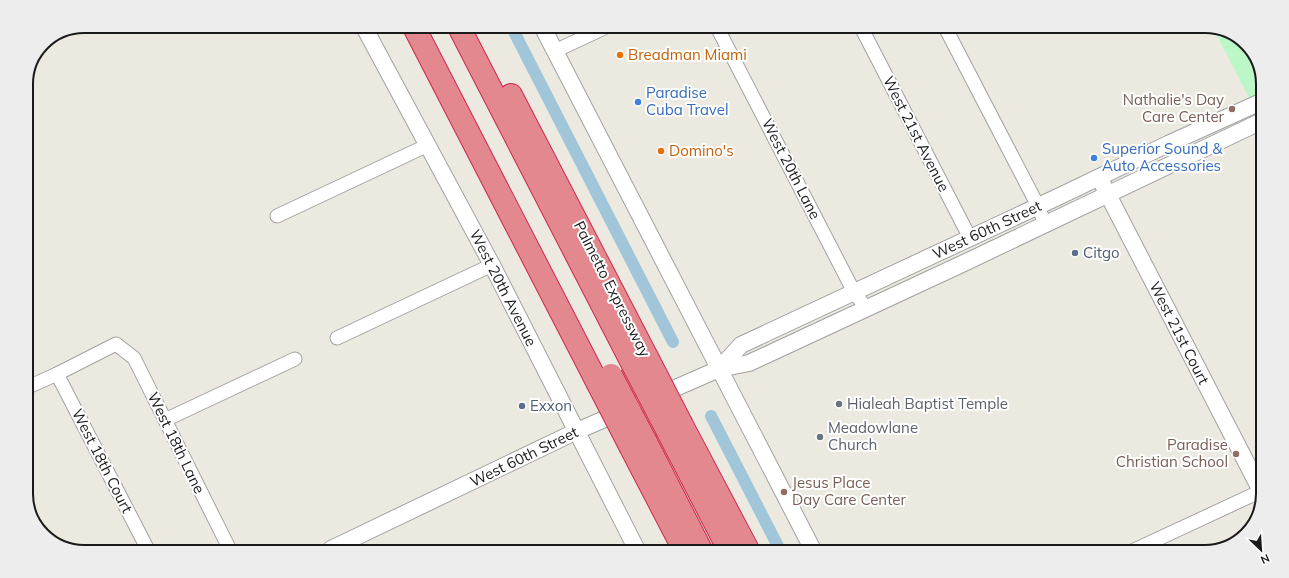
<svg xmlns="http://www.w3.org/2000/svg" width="1289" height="578" viewBox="0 0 1289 578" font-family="Mulish,sans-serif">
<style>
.park{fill:#bcf7c8}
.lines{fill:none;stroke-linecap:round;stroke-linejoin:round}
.canal{stroke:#a1c5d9;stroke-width:12}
.minor-casing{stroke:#a1a1a1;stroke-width:15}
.tertiary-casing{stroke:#a1a1a1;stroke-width:18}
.motorway-casing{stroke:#cf284c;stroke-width:24}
.minor{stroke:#fff;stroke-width:13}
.tertiary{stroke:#fff;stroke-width:16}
.motorway{stroke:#e3888e;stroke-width:22}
.motorway-bridge-casing{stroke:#cf284c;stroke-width:24;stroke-linecap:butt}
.motorway-bridge{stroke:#e3888e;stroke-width:22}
.food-dot{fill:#e8710a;stroke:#fff;stroke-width:1.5}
.shop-dot{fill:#3f7fe0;stroke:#fff;stroke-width:1.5}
.education-dot{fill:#8d6e63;stroke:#fff;stroke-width:1.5}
.service-dot{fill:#5c6f8a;stroke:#fff;stroke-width:1.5}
.worship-dot{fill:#6b7280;stroke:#fff;stroke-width:1.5}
.labels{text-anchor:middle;stroke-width:4;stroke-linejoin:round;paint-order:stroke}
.food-label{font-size:15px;fill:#c56008;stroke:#fff;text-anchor:start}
.shop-label{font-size:15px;fill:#366cbe;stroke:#fff;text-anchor:start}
.education-label{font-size:15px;fill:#785e54;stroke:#fff;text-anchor:end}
.street-label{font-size:15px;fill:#1a1a1a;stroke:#fff}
.service-label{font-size:15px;fill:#4e5e75;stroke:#fff;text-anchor:start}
.worship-label{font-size:15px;fill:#5b616d;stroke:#fff;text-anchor:start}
.rim{fill:none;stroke:#1a1a1a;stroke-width:2}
</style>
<rect width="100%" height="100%" fill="#eceae0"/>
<polygon class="park" points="1214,30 1227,31 1253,52 1263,81 1263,105 1255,109"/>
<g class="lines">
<g class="canal">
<polyline points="512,28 673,342"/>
<polyline points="711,416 780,550"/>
</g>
<g class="minor-casing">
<g id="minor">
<polyline points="718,29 854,292 866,308"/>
<polyline points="862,29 970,238"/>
<polyline points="946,29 1038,206 1045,224"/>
<polyline points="555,51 604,28"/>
<polyline points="277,216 428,145"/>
<polyline points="337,338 492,265"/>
<polyline points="57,374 147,548"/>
<polyline points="26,388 57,374 116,344 134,358 229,548"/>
<polyline points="165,420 295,359"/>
<polyline points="1130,552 1259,492"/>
</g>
</g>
<g class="tertiary-casing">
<g id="tertiary">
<polyline points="364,27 492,265 637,550"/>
<polyline points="543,28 813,550"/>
<polyline points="1103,185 1259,487"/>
<polyline points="719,369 741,345 1062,195 1168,144 1263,101"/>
<polyline points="331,549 577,431 719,369 749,363 964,263 1262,121"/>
</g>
</g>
<g class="motorway-casing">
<g id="motorway">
<polyline points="414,27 597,382"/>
<polyline points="459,27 633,365"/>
<polyline points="511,95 648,359"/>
<polyline points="682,425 748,550"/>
<polyline points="668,432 729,550"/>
<polyline points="646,442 701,550"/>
<polyline points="631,448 684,550"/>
</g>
</g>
<use href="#minor" class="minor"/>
<use href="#tertiary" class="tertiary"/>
<use href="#motorway" class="motorway"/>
<g class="motorway-bridge-casing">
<g id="motorway-bridge">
<polyline points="648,359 682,425"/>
<polyline points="633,365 668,432"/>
<polyline points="611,375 646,442"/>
<polyline points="597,382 631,448"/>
</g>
</g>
<use href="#motorway-bridge" class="motorway-bridge"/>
</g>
<g class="food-dot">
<circle cx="620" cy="55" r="4"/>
<circle cx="661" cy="151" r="4"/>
</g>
<g class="shop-dot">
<circle cx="638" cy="102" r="4"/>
<circle cx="1094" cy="158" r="4"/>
</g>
<g class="education-dot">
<circle cx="1232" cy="109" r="4"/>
<circle cx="1236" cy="454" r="4"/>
<circle cx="784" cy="492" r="4"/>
</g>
<g class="service-dot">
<circle cx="1075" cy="253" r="4"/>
<circle cx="522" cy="406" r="4"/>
</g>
<g class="worship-dot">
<circle cx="839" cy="404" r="4"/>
<circle cx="820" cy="437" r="4"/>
</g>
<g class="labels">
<g class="food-label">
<text x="628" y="60">Breadman Miami</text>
<text x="669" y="156">Domino's</text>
</g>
<g class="shop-label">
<text x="646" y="98">Paradise<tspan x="646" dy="17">Cuba Travel</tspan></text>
<text x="1102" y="154">Superior Sound &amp;<tspan x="1102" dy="17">Auto Accessories</tspan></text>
</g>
<g class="education-label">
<text x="1224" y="105">Nathalie's Day<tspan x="1224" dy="17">Care Center</tspan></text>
<text x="1228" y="450">Paradise<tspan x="1228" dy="17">Christian School</tspan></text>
<text x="792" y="488" text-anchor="start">Jesus Place<tspan x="792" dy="17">Day Care Center</tspan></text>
</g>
<g class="street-label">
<text transform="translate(916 134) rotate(63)" y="5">West 21st Avenue</text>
<text transform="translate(791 169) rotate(63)" y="5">West 20th Lane</text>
<text transform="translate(987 230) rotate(-25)" y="5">West 60th Street</text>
<text transform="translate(503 288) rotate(63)" y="5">West 20th Avenue</text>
<text transform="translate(612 289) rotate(63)" y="5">Palmetto Expressway</text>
<text transform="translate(1179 333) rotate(63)" y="5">West 21st Court</text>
<text transform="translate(176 443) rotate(64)" y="5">West 18th Lane</text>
<text transform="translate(524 457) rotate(-26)" y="5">West 60th Street</text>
<text transform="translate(102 461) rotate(63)" y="5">West 18th Court</text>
</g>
<g class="service-label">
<text x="1083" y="258">Citgo</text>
<text x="530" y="411">Exxon</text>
</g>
<g class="worship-label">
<text x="847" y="409">Hialeah Baptist Temple</text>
<text x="828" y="433">Meadowlane<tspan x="828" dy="17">Church</tspan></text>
</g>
</g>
<path d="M0 0H1289V578H0ZM84 33H1205A51 51 0 0 1 1256 84V494A51 51 0 0 1 1205 545H84A51 51 0 0 1 33 494V84A51 51 0 0 1 84 33Z" fill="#ededed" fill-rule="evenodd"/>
<path class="rim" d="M84 33H1205A51 51 0 0 1 1256 84V494A51 51 0 0 1 1205 545H84A51 51 0 0 1 33 494V84A51 51 0 0 1 84 33Z"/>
<g transform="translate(1261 550) rotate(155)" stroke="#ffffff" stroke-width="3" paint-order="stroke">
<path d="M0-3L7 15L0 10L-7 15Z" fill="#1a1a1a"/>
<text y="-6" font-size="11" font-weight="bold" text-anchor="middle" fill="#1a1a1a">N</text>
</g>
</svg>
